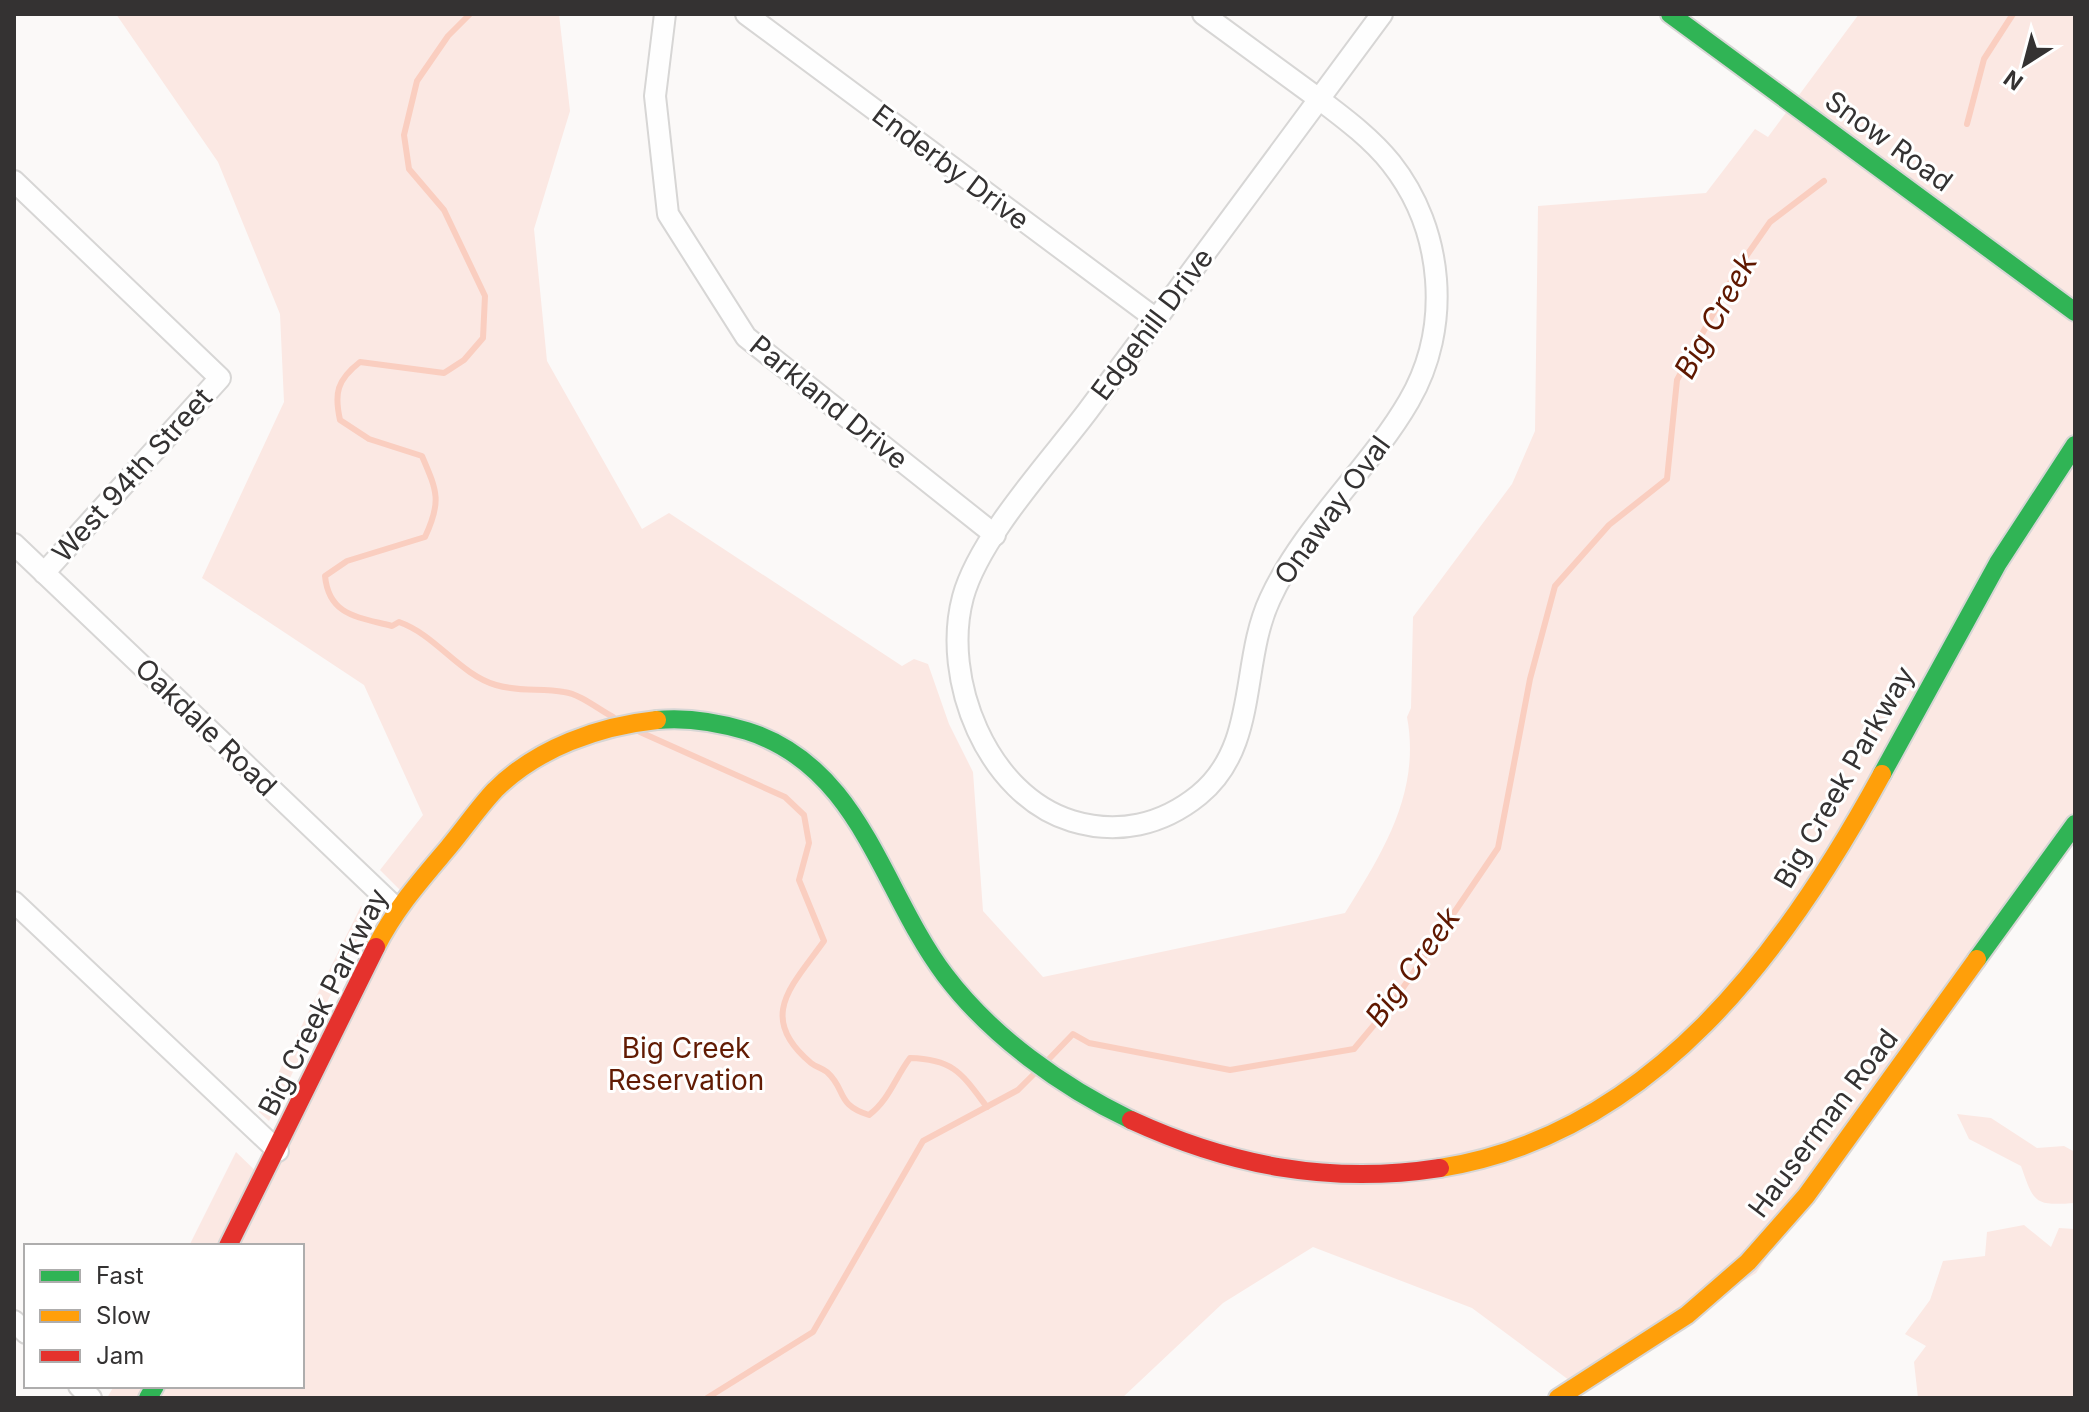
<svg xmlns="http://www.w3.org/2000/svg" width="2089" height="1412" viewBox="0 0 2089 1412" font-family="Inter,sans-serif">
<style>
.green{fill:#fbe8e3}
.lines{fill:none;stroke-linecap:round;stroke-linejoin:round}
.stream{stroke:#facec0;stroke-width:6}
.street-casing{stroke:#d7d6d5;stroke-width:24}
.fast-casing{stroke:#d7d6d5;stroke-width:22}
.slow-casing{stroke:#d7d6d5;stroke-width:22}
.jam-casing{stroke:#d7d6d5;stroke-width:22}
.street{stroke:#fefefe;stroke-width:20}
.fast{stroke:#30b455;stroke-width:18}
.slow{stroke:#ff9f0a;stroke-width:18}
.jam{stroke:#e5322d;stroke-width:18}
.labels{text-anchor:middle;stroke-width:6;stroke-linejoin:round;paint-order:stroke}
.street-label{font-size:28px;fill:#343232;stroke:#fff}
.park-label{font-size:28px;fill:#621b03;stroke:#fff}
.water-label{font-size:30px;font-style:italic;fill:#5f1800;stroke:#fff}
</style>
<rect width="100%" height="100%" fill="#fbf9f8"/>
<g class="green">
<path d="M116,14H559L570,111L534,229L547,361L642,529L669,513L902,666L914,659L928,664L949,724L973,772L983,911L1043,977L1345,913C1383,852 1421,792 1407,717L1411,708L1413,617L1512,484L1535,431L1538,206L1706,193L1755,129L1768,137L1859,14H2075V817L1756,1273L1577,1386L1472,1308L1313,1247L1223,1303L1122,1398H107L114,1386H302V1246H189L236,1152L261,1176L401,891L380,870L423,815L364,685L202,578L284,402L280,314L218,162Z"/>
<polygon points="361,906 370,914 269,1121 259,1112"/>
<path d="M1957,1114L1991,1118L2037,1148L2064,1146L2075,1152V1203C2034,1206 2034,1203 2021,1166L1969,1139Z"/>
<polygon points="2024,1225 2051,1247 2059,1228 2075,1229 2075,1398 1918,1398 1914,1362 1926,1346 1905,1334 1930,1300 1943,1261 1985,1256 1987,1232"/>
</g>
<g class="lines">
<g class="stream">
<path d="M470,14L448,36L417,81L404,135L409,169L444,210L485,296L483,338L464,360L444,373L360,362C337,380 334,393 340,420L369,439L422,456C437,491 442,501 425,537L347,561L325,576C329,616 358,617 392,626L399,622C436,635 459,674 496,685C519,692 541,688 564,692C580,694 598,709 613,717"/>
<polyline points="1967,124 1984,59 2013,14"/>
<path d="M640,732L785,797L804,815L809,843L799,880L824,941C792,986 756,1017 811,1063C816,1067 822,1068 827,1072C847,1090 835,1104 869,1115C889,1100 895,1078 910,1058C954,1059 962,1074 987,1107"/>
<polyline points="1048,1060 1073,1034 1089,1043 1230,1070 1354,1049 1394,1001 1498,848 1530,679 1555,586 1609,525 1667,479 1677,380 1738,268 1770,222 1824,181"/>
<polyline points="707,1398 813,1332 923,1141 1018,1090 1037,1071"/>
</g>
<g class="street-casing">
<g id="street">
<polyline points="665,14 655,96 668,214 746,337 995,535"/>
<polyline points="746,14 1156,319"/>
<path d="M1203,14L1319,99C1344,118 1371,138 1391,163C1444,230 1452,327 1409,401C1369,470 1304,525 1270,599C1240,663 1259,746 1199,795C1162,825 1118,835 1072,821C987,795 941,679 963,597C979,538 1050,461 1087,412C1186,280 1283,147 1382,14"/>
<polyline points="14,181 220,378 44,573"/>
<polyline points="14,544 397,909"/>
<polyline points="14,902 278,1151"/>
<polyline points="14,1321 26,1333"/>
<polyline points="79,1386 91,1398"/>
</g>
</g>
<g class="fast-casing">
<g id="fast">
<polyline points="1670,14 2075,312"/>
<path d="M657,720C688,717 717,722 747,731C861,767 881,890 945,975C991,1036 1062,1087 1131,1120"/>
<polyline points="1882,774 1998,563 2075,445"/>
<polyline points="1977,959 2075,824"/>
<polyline points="148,1398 155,1386"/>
</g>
</g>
<g class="slow-casing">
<g id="slow">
<path d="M376,947C395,909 421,880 448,848C464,829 478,808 495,790C537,748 599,726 657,720"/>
<path d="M1440,1168C1653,1134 1786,950 1882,774"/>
<polyline points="1558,1398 1687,1315 1748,1262 1806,1196 1977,959"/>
</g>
</g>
<g class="jam-casing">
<g id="jam">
<path d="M1131,1120C1231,1166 1330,1185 1440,1168"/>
<polyline points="228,1246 376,947"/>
</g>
</g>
<use href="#street" class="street"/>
<use href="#fast" class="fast"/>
<use href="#slow" class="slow"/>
<use href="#jam" class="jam"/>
</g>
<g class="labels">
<g class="street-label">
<text transform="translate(1889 141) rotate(36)" y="10">Snow Road</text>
<text transform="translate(951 167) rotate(37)" y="10">Enderby Drive</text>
<text transform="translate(1152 324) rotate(-53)" y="10">Edgehill Drive</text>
<text transform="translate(829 402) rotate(39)" y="10">Parkland Drive</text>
<text transform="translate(132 475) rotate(-48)" y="10">West 94th Street</text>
<text transform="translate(1332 510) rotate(-54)" y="10">Onaway Oval</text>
<text transform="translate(206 727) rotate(44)" y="10">Oakdale Road</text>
<text transform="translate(1844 777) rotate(-60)" y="10">Big Creek Parkway</text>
<text transform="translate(323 1002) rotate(-63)" y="10">Big Creek Parkway</text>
<text transform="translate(1823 1123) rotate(-53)" y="10">Hauserman Road</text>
</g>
<g class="park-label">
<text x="686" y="1058">Big Creek<tspan x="686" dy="32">Reservation</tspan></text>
</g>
<g class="water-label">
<text transform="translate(1716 316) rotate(-61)" y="10">Big Creek</text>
<text transform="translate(1413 967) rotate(-54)" y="10">Big Creek</text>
</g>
</g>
<rect width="2089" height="1412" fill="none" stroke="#343232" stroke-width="32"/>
<rect x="24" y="1244" width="280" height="144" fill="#ffffff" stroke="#aeadad" stroke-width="2"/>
<rect x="40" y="1270" width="40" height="12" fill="#30b455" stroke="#aeadad" stroke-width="2"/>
<text x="96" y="1284" font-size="24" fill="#343232">Fast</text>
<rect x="40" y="1310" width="40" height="12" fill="#ff9f0a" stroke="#aeadad" stroke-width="2"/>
<text x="96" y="1324" font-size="24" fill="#343232">Slow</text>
<rect x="40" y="1350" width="40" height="12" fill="#e5322d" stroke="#aeadad" stroke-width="2"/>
<text x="96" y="1364" font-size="24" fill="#343232">Jam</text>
<g transform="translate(2025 64) rotate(216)" stroke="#ffffff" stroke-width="6" paint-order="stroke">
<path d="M0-6L14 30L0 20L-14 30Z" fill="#343232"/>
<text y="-12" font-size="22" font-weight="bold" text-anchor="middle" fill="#343232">N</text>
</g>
</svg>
